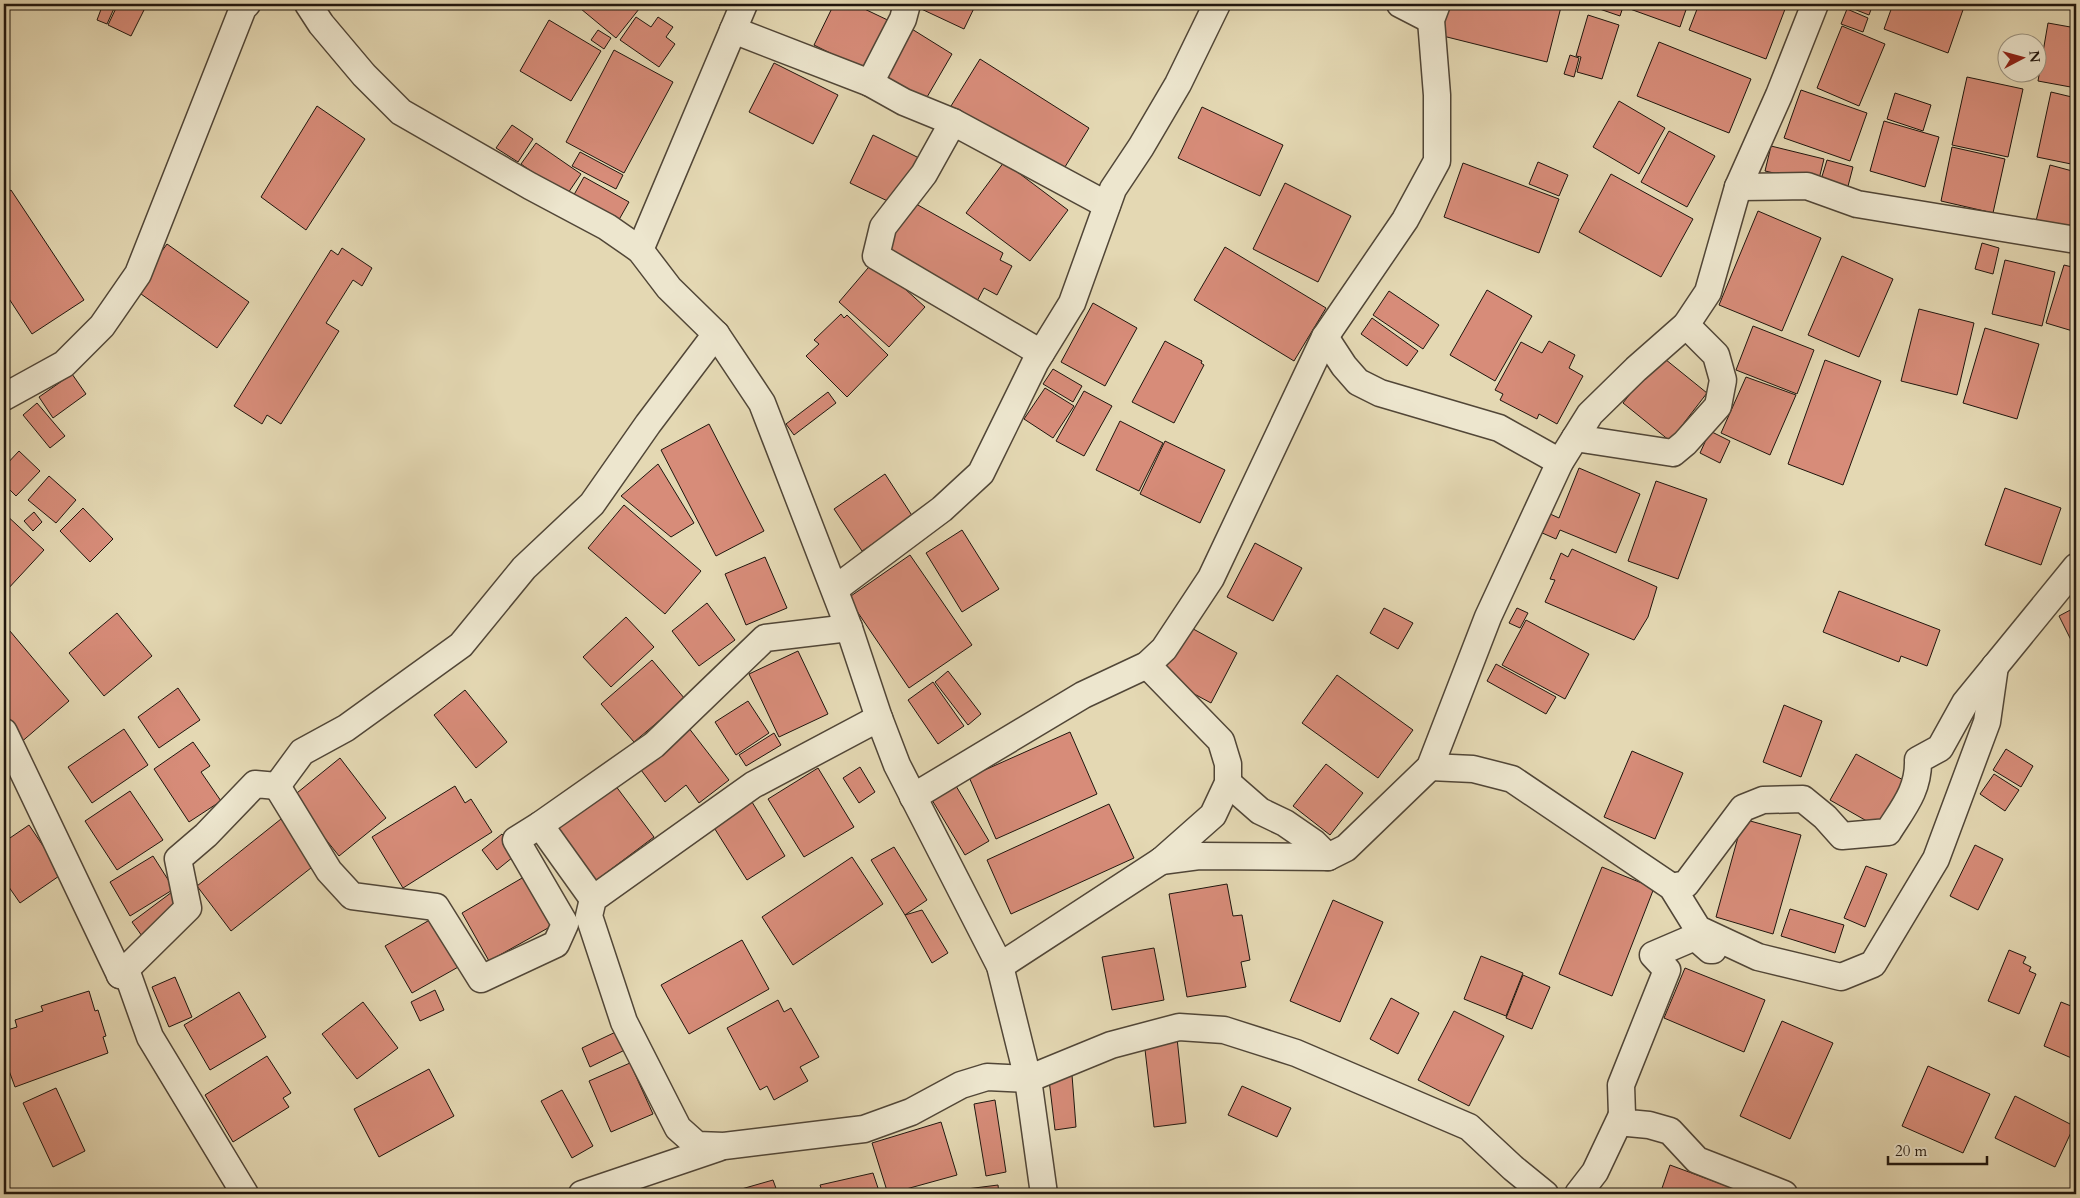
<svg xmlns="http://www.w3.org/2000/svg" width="2080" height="1198" viewBox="0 0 2080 1198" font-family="Cardo,serif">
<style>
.building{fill:#d78c79;stroke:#20160e}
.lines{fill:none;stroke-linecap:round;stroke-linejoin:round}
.minor-casing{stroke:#514637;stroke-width:29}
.minor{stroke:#ede6ce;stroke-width:26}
</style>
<rect width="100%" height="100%" fill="#e4d8b3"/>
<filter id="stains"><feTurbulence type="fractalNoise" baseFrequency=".004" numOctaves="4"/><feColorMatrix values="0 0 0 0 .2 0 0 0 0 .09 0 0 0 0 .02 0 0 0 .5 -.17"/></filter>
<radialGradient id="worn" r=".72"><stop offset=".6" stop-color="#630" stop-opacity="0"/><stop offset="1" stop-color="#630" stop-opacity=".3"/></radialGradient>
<g class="building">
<polygon points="103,4 116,4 107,24 97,20"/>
<polygon points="118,4 132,4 144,10 131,36 108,25"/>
<polygon points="575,4 643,4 616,38"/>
<polygon points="834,4 854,4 896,24 872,74 814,45"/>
<polygon points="918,4 976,4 964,29 917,7"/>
<polygon points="1447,4 1549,4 1561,7 1547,62 1439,35"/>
<polygon points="1585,4 1624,4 1620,16"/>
<polygon points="1632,4 1688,4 1680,27 1630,9"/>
<polygon points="1699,4 1787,4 1766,59 1689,30"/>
<polygon points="1847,4 1873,4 1869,15 1846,6"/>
<polygon points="1893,4 1965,4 1948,53 1884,29"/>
<polygon points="1847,9 1868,18 1863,32 1841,24"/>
<polygon points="1588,15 1619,25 1602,79 1577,72 1581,57 1576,56"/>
<polygon points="636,17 651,27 658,17 673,27 666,37 675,44 659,67 620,40"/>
<polygon points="549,20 601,51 571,101 520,71"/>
<polygon points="2048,23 2076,28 2076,88 2038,81"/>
<polygon points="907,26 952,54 923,104 877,76"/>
<polygon points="1842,26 1885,44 1859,106 1817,88"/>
<polygon points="598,30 611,38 604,49 591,40"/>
<polygon points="1659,42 1751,79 1729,133 1637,96"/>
<polygon points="614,50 673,82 624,173 566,142"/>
<polygon points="1570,55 1579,58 1574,77 1564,74"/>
<polygon points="980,59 1089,128 1060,175 951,106"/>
<polygon points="774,63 838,95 813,144 749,112"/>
<polygon points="1967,77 2023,89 2008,157 1952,145"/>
<polygon points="1801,90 1867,113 1850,161 1784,138"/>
<polygon points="2051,92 2076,98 2076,165 2037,157"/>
<polygon points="1895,93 1931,105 1923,131 1887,119"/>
<polygon points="1619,101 1665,128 1639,174 1593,147"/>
<polygon points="317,106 365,139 306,230 261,197"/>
<polygon points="1202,107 1283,145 1260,196 1178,158"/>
<polygon points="1884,121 1939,137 1925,187 1870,171"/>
<polygon points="512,125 533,139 518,162 496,148"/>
<polygon points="1669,131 1715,156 1687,207 1641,182"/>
<polygon points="873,135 921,159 898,206 850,183"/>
<polygon points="536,143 581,174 566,196 521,164"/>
<polygon points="1771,146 1824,159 1818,183 1765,171"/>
<polygon points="1952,147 2005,159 1993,213 1941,201"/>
<polygon points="580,152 623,175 616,189 572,166"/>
<polygon points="1827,160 1853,167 1847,190 1820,183"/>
<polygon points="1004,162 1068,210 1030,261 966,213"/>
<polygon points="1538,162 1568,175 1559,196 1529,184"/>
<polygon points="1463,163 1559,199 1539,253 1444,217"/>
<polygon points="2050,165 2076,172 2076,231 2036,221"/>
<polygon points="1611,174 1693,219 1661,277 1579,232"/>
<polygon points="584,177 629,202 616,225 571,200"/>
<polygon points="1285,183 1351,216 1318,282 1253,249"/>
<polygon points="11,190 84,300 32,334 4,291 4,195"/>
<polygon points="909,200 1003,253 1000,260 1012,266 997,295 984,288 976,303 881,250"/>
<polygon points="1758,211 1821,238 1782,331 1719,305"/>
<polygon points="1982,243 1999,248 1993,274 1975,269"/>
<polygon points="167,244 249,302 217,348 134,289"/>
<polygon points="1225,247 1326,308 1294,361 1194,300"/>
<polygon points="342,248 372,268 362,286 353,280 326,323 339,331 281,424 267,415 262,424 234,406 331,250 338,255"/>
<polygon points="1842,256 1893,279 1859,357 1808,335"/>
<polygon points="2005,260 2055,272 2042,326 1992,314"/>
<polygon points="874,261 925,307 889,347 839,302"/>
<polygon points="2064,265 2076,268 2076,332 2046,323"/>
<polygon points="1487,290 1532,316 1495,381 1450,355"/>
<polygon points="1389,291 1439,325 1423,349 1373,315"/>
<polygon points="1093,303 1137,328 1105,386 1061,362"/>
<polygon points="1919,309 1974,323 1957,395 1901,381"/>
<polygon points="841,314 844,318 847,315 888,355 847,397 806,356 819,344 814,340"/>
<polygon points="1372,318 1418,351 1407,366 1361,334"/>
<polygon points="1753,326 1814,350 1797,394 1736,370"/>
<polygon points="1985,328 2039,344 2017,419 1963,403"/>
<polygon points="1165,341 1202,361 1201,363 1204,365 1174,423 1132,402"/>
<polygon points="1549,341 1575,355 1569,368 1583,376 1557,424 1539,414 1537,419 1500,400 1503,394 1495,390 1521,342 1542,353"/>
<polygon points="1660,355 1707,393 1670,441 1623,403"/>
<polygon points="1825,360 1881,381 1843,485 1788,464"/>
<polygon points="1053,369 1082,386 1073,402 1043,384"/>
<polygon points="72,374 86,394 53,418 39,397"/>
<polygon points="1746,377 1796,395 1770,455 1721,433"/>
<polygon points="1045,388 1074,406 1053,438 1024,419"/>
<polygon points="1084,391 1112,406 1084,456 1056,441"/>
<polygon points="828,392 836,403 794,435 786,424"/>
<polygon points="37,403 65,436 50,448 23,415"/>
<polygon points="1120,421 1163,443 1139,491 1096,470"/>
<polygon points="709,424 764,531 716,556 661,450"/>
<polygon points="1710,431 1730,441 1720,463 1700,453"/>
<polygon points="1165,441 1225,470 1200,523 1140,494"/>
<polygon points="19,451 40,471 16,496 4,484 4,467"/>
<polygon points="658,464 694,523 671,537 621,496"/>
<polygon points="1579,468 1640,494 1616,553 1560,530 1556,539 1540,532 1548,513 1559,518"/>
<polygon points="885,474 913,517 862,551 834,509"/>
<polygon points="49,476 76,500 56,523 28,500"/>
<polygon points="1656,481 1707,499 1678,579 1628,561"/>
<polygon points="2005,488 2061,508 2041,565 1985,545"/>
<polygon points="624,505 701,571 665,614 588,548"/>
<polygon points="83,508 113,539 90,562 60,531"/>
<polygon points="34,512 42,522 33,531 24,521"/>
<polygon points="4,513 44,550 6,591 4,589"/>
<polygon points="962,530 999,589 962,612 926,553"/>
<polygon points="1255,543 1302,568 1273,621 1227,597"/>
<polygon points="1572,549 1657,587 1648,617 1634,640 1545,602 1555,580 1550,579 1561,553 1568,557"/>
<polygon points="910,555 972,645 909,688 848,598"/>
<polygon points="765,557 787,608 746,625 725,574"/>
<polygon points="1839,591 1940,630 1927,666 1901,656 1899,662 1823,632"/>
<polygon points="707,603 735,640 699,666 672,631"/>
<polygon points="2076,607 2076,650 2059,616"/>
<polygon points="1384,608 1413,623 1398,649 1370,633"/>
<polygon points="1517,608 1528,613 1520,628 1509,623"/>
<polygon points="117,613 152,656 104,696 69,653"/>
<polygon points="626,617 654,647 611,687 583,657"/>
<polygon points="1526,620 1589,654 1565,699 1502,665"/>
<polygon points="4,624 69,701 19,744 4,726"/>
<polygon points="1186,625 1237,653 1211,703 1159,675"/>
<polygon points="798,651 828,714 779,737 749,674"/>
<polygon points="652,660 685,699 634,742 601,704"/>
<polygon points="1496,664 1556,697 1546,714 1487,681"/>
<polygon points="948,671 981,714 968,725 935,682"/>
<polygon points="1337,675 1413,730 1378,778 1302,723"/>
<polygon points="933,682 964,726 938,744 908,700"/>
<polygon points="178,688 200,720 159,748 138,717"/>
<polygon points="465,690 507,742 476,768 434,715"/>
<polygon points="748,701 769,733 736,755 715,722"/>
<polygon points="1784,705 1822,721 1801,777 1763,762"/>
<polygon points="688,727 729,780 699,803 686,785 665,802 641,770"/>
<polygon points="124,729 148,765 92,803 68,767"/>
<polygon points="1070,732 1097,794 996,839 969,777"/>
<polygon points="774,733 781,745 746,766 739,755"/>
<polygon points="193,742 210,766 201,772 221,801 189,822 154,769"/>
<polygon points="2006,749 2033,766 2021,787 1993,770"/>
<polygon points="1632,751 1683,773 1655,839 1604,817"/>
<polygon points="1856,754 1905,781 1879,828 1830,800"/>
<polygon points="340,758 386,818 339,856 292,797"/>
<polygon points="1326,764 1363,793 1330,835 1293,806"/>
<polygon points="860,767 875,792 859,803 843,778"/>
<polygon points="818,768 854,827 804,857 768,799"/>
<polygon points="1994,774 2019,790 2005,811 1980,794"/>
<polygon points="953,781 989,841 965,855 929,795"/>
<polygon points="615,785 654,837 594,882 555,831"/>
<polygon points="455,786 465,803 471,799 492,832 403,888 372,837"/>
<polygon points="130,791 163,840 117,870 85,821"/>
<polygon points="752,802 785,856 747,880 713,826"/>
<polygon points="1109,804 1134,858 1011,914 987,860"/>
<polygon points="281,819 316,864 231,931 197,886"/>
<polygon points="1743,819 1801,835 1773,934 1716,917"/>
<polygon points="29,825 62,874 20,903 4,880 4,842"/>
<polygon points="502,834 518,853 497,870 482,850"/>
<polygon points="1975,845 2003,859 1978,910 1950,896"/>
<polygon points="894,847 927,900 905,915 871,860"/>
<polygon points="153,856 174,889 130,916 110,882"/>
<polygon points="852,857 883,904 793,965 762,917"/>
<polygon points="1866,866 1887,874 1865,927 1844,918"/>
<polygon points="1602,867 1654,888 1612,996 1559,974"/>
<polygon points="529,874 557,923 489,961 462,913"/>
<polygon points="1227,884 1233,916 1242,915 1250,960 1241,962 1246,987 1187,997 1169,894"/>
<polygon points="172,892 183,905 142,936 132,922"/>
<polygon points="1333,900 1383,922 1340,1022 1290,1001"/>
<polygon points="1790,909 1844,925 1835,953 1781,936"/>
<polygon points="922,910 948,953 932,963 905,915"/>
<polygon points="433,918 460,966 412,993 385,946"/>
<polygon points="742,940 769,989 689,1034 661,985"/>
<polygon points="1154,948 1164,1000 1112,1010 1102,957"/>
<polygon points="2009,950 2026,957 2023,963 2031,967 2029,971 2036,974 2019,1014 1988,1001"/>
<polygon points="1481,956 1523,973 1506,1016 1464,999"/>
<polygon points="1685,968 1765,1000 1744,1052 1664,1018"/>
<polygon points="1523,975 1550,987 1532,1029 1506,1018"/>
<polygon points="175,977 192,1017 169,1027 152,987"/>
<polygon points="435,990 444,1010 420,1021 411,1002"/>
<polygon points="89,991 95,1011 98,1010 106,1036 103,1037 108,1053 15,1087 4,1057 4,1031 17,1027 15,1020 43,1011 41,1006"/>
<polygon points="239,992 266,1037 210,1070 184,1025"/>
<polygon points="1391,998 1419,1013 1398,1054 1370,1039"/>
<polygon points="778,1000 784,1012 791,1008 819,1057 800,1067 808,1081 774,1100 767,1086 760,1090 727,1028"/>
<polygon points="363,1002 398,1048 357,1079 322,1034"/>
<polygon points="2061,1002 2076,1008 2076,1060 2044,1046"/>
<polygon points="1454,1011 1504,1036 1469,1106 1418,1080"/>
<polygon points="1782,1021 1833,1043 1790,1139 1740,1116"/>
<polygon points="622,1029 631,1047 590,1067 582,1048"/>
<polygon points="1177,1038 1186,1123 1154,1127 1144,1041"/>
<polygon points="267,1056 291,1093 283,1098 289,1107 233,1142 205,1095"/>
<polygon points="1071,1062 1076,1127 1055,1130 1047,1063"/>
<polygon points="630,1063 653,1114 611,1132 589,1081"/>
<polygon points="1928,1066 1990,1094 1963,1153 1902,1126"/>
<polygon points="429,1069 454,1116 379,1157 354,1109"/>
<polygon points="1242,1086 1291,1108 1277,1137 1228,1115"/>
<polygon points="56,1088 85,1151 53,1167 23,1103"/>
<polygon points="562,1090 593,1146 572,1158 541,1101"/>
<polygon points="2015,1096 2074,1126 2055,1167 1995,1138"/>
<polygon points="995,1100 1006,1172 986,1176 974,1104"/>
<polygon points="941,1122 957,1175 888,1194 872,1143"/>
<polygon points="1670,1165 1743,1192 1742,1194 1660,1194"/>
<polygon points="873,1173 880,1194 823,1194 820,1185"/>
<polygon points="773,1180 778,1194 724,1194"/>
<polygon points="998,1185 999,1194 927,1194"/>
</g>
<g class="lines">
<g class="minor-casing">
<g id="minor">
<polyline points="308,4 321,24 364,75 401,112 530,186 607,227 640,250 669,288 716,334 762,403 849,628 879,718 897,765 1000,966 1028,1079 1044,1194"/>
<polyline points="1400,4 1431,20"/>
<polyline points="733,30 870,83 904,102 953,122 1107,205"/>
<polyline points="870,83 903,19 907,4"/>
<polyline points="953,122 924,174 883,227 876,256 1041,353"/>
<polyline points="1738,187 1807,186 1857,204 2076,240"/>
<polyline points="640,250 744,4"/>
<polyline points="1325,337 1344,366 1358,382 1380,393 1499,428 1560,462"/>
<polyline points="4,397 64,364 102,326 138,274 243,8 247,4"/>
<polyline points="1575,438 1673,453 1685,443 1718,406 1723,380 1716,355 1686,325"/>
<polyline points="835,589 942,509 981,473 1035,363 1072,303 1113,189 1141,147 1178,84 1217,4"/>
<polyline points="879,718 753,785 593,899 589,916 624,1022 678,1128 697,1145 724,1146 864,1129 911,1112 961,1085 987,1077 1028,1079 1111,1045 1179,1027 1224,1030 1296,1053 1469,1127 1513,1168 1545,1194"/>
<polyline points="4,732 120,975 129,978 150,1037 245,1194"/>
<polyline points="1430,767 1473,769 1512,779 1672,887 1698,929 1758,957 1841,977 1873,964 1936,859 1987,722 1995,666"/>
<polyline points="1228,783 1260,811 1285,823 1314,843 1328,857"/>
<polyline points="277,786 329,871 352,896 436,907 481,979 556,944 565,924 516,840 540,825 654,745 765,638 849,628"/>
<polyline points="913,797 1083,695 1147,665 1164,649 1211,578 1325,337 1405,220 1437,161 1437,95 1431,20 1437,4"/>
<polyline points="540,825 593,899"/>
<polyline points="1161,861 1199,856 1328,857 1346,848 1430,767 1488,617 1560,462 1590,414 1636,369 1686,325 1708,292 1738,187 1779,95 1815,4"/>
<path d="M1672,887L1686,884L1743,808L1763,800L1803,799L1825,817L1842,836L1888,832C1903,808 1919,790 1918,760L1940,748L1965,703L2076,567"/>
<polyline points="1000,966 1161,861 1213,815 1228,783 1228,764 1221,741 1147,665"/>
<polyline points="120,975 188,908 178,859 206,835 255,784 277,786 302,752 346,728 461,645 524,568 592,504 648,424 716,334"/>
<polyline points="1622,1115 1621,1085 1667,970 1653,955 1695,937 1710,950 1713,950"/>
<polyline points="582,1194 718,1148"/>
<polyline points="1578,1194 1595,1172 1622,1115 1628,1123 1649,1125 1670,1131 1697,1160 1784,1194"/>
</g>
</g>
<use href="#minor" class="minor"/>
</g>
<rect width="2080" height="1198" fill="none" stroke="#e4d8b3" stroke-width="20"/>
<rect x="5" y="5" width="2070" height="1188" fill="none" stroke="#20160e" stroke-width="2.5"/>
<rect x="10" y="10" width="2060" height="1178" fill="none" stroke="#20160e"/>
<g transform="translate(2022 58) rotate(84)"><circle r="24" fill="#ede6ce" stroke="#9b9381"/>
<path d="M0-4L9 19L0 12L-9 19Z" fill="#8f2418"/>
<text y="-8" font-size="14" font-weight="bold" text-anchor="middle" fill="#20160e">N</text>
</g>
<path d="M1888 1156v8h99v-8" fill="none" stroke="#20160e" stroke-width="2.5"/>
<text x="1895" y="1156" font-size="15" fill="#20160e" stroke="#ede6ce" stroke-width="4" paint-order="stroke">20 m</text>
<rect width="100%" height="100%" filter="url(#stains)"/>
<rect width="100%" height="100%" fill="url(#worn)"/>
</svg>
